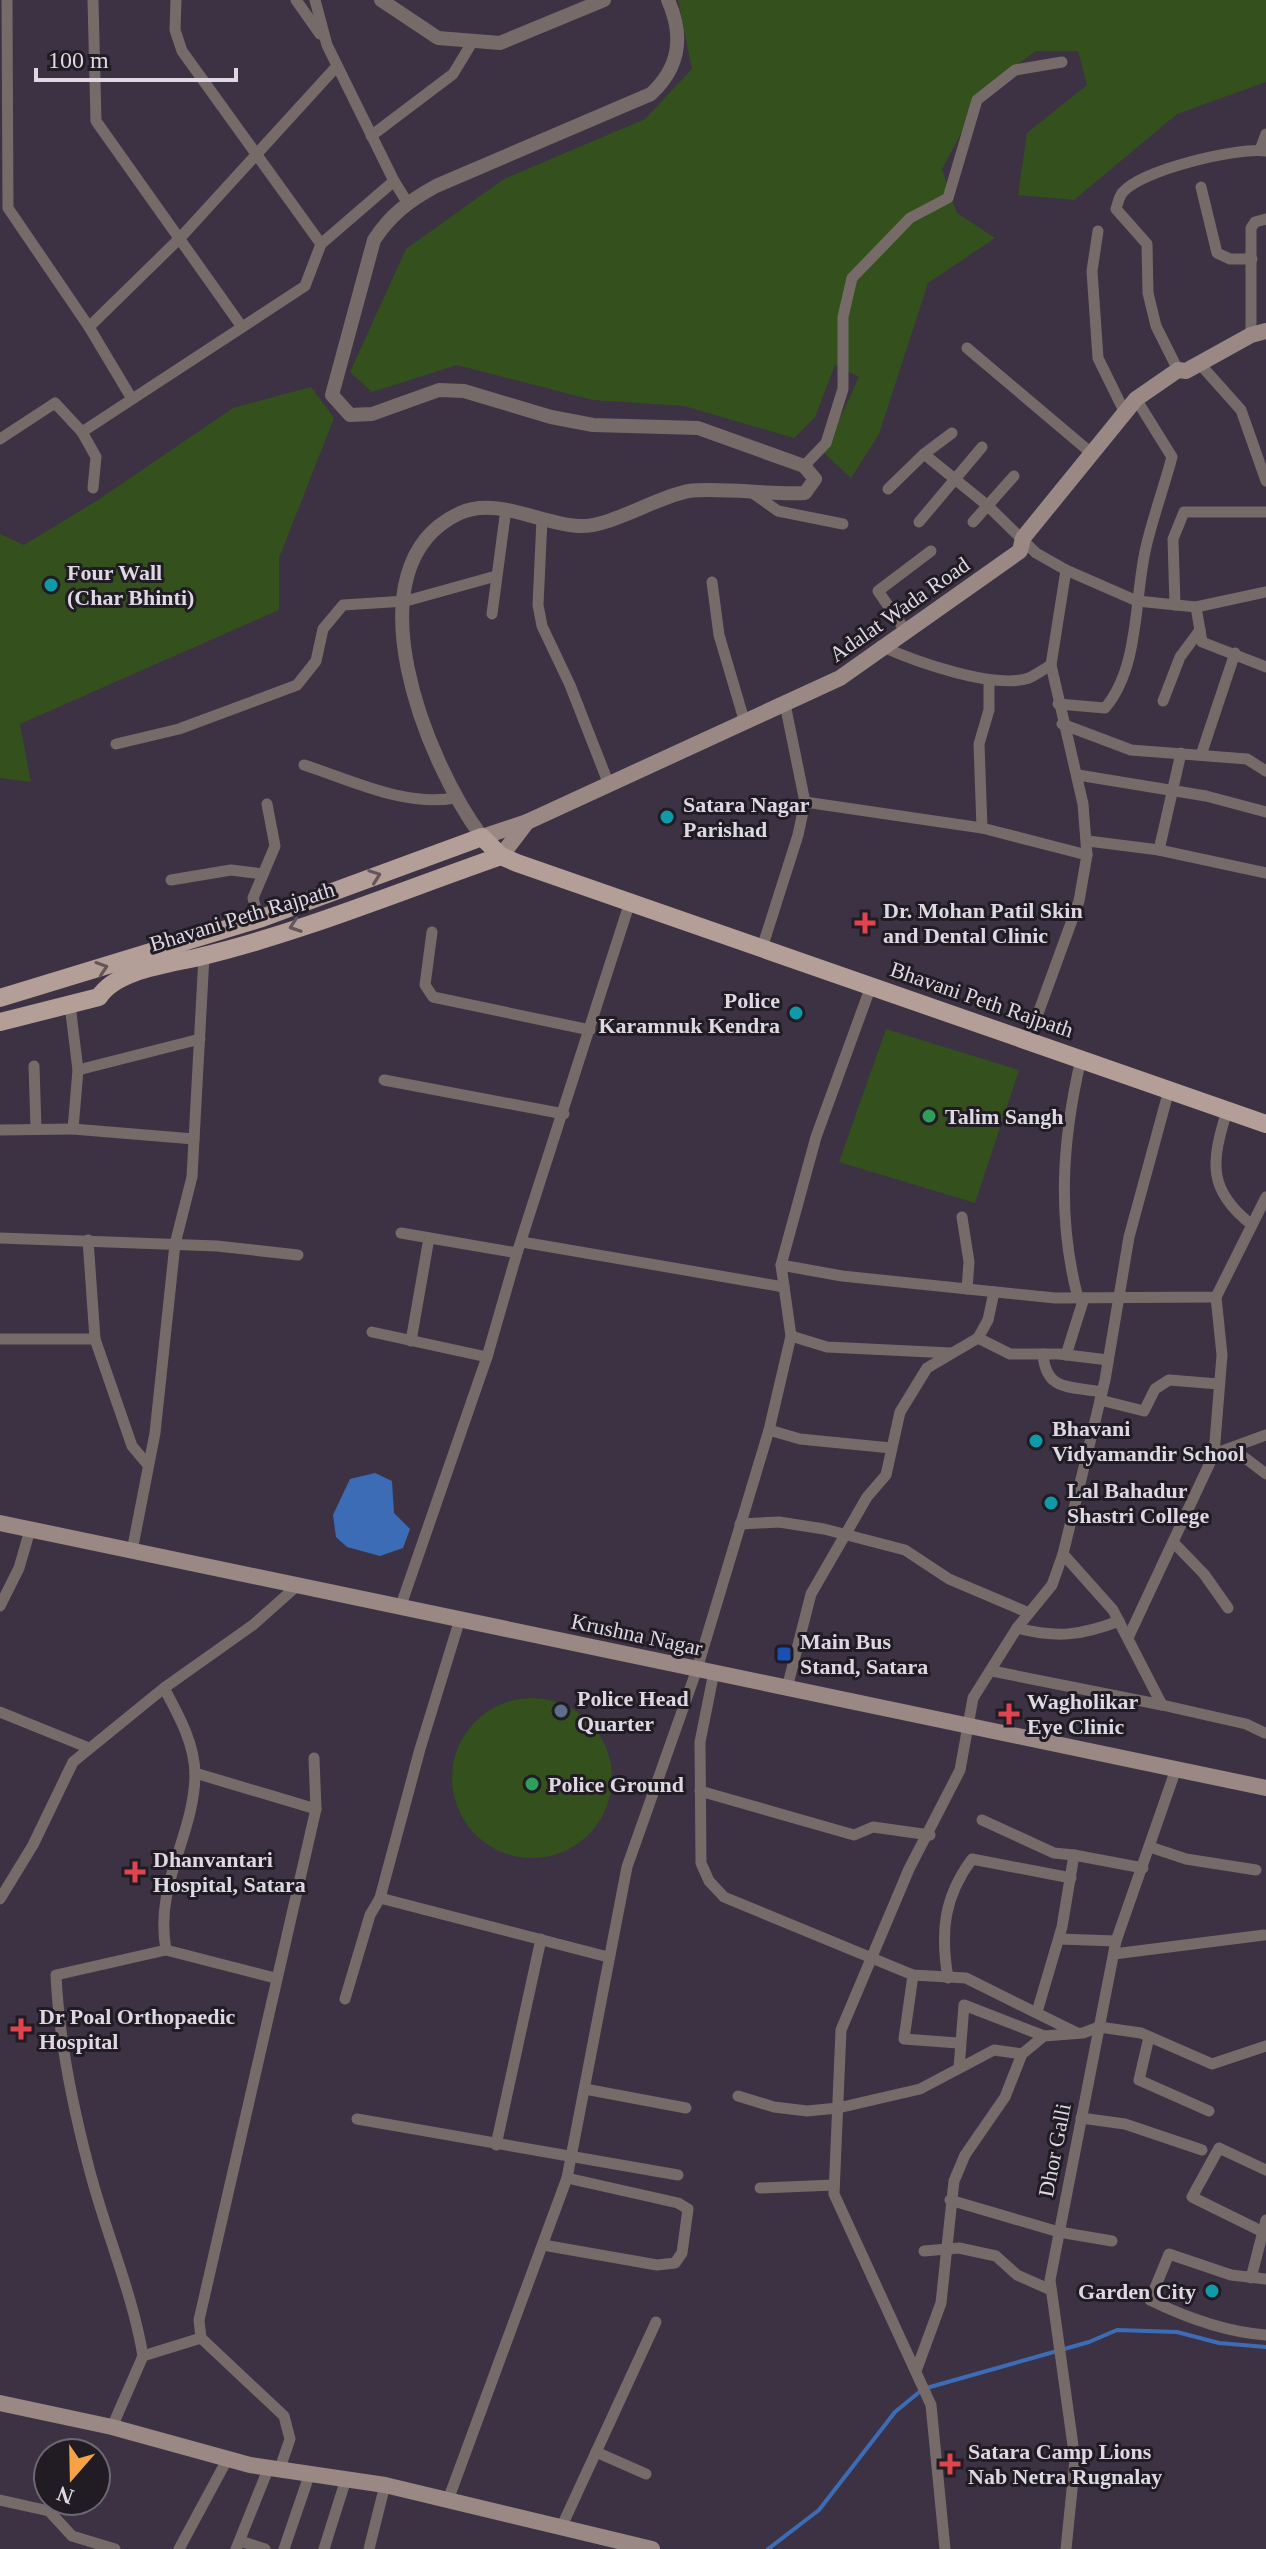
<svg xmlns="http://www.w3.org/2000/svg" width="1266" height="2549" viewBox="0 0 1266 2549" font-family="'Times New Roman',serif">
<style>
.green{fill:#34501c}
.water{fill:#3d6cb6}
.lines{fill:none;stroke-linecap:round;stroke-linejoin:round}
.stream{stroke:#3d6cb6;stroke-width:4}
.minor{stroke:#766b68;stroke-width:11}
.tertiary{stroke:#766b68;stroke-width:14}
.secondary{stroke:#998883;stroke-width:16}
.primary{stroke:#b49e98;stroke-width:18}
.oneway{stroke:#635658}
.culture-dot{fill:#0f9aa8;stroke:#211c24;stroke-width:3}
.health-dot{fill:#e0444e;stroke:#211c24;stroke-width:3}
.leisure-dot{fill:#2e9e5b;stroke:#211c24;stroke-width:3}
.transit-dot{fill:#1a4fb4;stroke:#211c24;stroke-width:3}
.service-dot{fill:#5c6f8a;stroke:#211c24;stroke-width:3}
.labels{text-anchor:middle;stroke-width:6;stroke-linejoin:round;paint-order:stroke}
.poi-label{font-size:22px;font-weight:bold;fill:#ded8e3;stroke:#211c24;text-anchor:start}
.street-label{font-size:22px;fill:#ded8e3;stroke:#211c24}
</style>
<rect width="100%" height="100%" fill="#3c3243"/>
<g class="green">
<polygon points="678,0 1266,0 1266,82 1177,114 1074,200 1018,195 1027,133 1087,85 1078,51 1036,51 986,87 942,169 957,213 995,238 928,283 879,434 851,478 824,453 859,377 835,365 815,417 794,438 684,406 593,400 457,365 372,392 350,372 406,249 504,179 645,119 692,69"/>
<polygon points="311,387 334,418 279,558 279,610 20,724 31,782 0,778 0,534 24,545 98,500 233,408"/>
<polygon points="886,1029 1019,1070 975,1203 839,1162"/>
<circle cx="532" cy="1778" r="80"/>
</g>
<polygon class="water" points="375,1473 392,1481 394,1513 410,1529 403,1548 380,1556 347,1547 336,1537 333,1515 350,1479"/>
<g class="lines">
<polyline class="stream" points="768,2549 819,2510 895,2412 923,2389 1089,2342 1117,2330 1177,2332 1219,2343 1266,2347"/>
<g class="minor">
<polyline points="7,0 8,208 89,327 132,399"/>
<polyline points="93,0 96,121 242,327"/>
<polyline points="176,0 175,30 182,51 321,244"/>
<polyline points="296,0 320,34"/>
<polyline points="371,136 453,74 473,41"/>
<polyline points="1260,150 1266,134"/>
<polyline points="394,181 407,202"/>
<polyline points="1201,187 1217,253 1230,259 1252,259"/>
<polyline points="1098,231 1092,271 1098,358 1126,415"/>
<polyline points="89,327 181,237 337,66"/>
<polyline points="1251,335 1251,228 1255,222 1266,219"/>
<polyline points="967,348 1090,452"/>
<polyline points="1199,363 1241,410 1266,481"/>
<path d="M1178,370L1156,326L1148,293L1147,244L1116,209C1118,203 1119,196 1123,192C1142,170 1237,147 1266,151"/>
<polyline points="82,432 96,457 93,488"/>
<polyline points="0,439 55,403 82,432 305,286 321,244 394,181 327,45 315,0"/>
<polyline points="924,454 988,506 1036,553 1066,570 1051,665 1083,804 1087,855 1079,901 1028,1041"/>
<polyline points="804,466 826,443 843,389 843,317 852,278 910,218 948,198 977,100 1015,70 1062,62"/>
<polyline points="888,489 924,454 952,433"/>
<polyline points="754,494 778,511 843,524"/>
<polyline points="542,519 538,605 542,626 570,685 608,782"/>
<polyline points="919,522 982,447"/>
<polyline points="973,522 1014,476"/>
<polyline points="1066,570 1137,601 1196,607 1266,592"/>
<polyline points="712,582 719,635 745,723"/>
<polyline points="1175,605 1173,539 1184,512 1266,512"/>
<polyline points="1196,607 1202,642 1266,667"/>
<polyline points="492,614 506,509"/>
<polyline points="907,633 878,591 931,551"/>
<path d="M881,646C914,661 994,690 1029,678C1036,675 1044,669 1051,665"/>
<polyline points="1163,701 1180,657 1200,630"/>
<path d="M1058,704L1105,708C1140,667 1134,598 1146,547C1153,517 1164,487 1172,457L1136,399"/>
<polyline points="1062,724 1131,750 1247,759 1266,771"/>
<polyline points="116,744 179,729 297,685 316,661 323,629 343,605 406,601 496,576"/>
<polyline points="1201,755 1235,653"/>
<path d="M304,765C351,780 404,807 455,798"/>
<polyline points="1078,775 1206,796 1266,812"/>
<polyline points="805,802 982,828 1087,855"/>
<polyline points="982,828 979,744 989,710 989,680"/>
<polyline points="1088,841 1159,850 1266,873"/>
<polyline points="1159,850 1181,753"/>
<polyline points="171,880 231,870 263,874"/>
<polyline points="259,919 253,898 275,846 267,804"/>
<polyline points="432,932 425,985 433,997 590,1030"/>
<polyline points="762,948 798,835 805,802 785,704"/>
<polyline points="871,986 816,1137 781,1265 842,1276 1055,1298 1216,1297 1266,1197"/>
<polyline points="70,1005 78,1070 73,1129 194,1139"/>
<polyline points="34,1066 36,1128"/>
<polyline points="78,1070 200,1039"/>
<polyline points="384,1080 564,1114"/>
<path d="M1227,1111C1211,1162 1207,1190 1252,1225"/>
<polyline points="0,1130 73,1129"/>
<polyline points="962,1217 969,1262 967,1289"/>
<polyline points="401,1233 517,1253"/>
<polyline points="0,1238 217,1246 298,1255"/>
<polyline points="522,1242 784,1287"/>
<path d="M1078,1298C1057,1218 1062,1140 1081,1059"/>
<polyline points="372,1332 487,1357 517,1253 629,905"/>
<polyline points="791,1336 827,1347 951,1353"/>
<polyline points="978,1338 1010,1354 1059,1354 1108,1360"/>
<polyline points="0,1339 95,1339 88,1240"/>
<polyline points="95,1339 132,1446 148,1465"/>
<polyline points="411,1341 429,1238"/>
<path d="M1043,1354C1046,1392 1070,1386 1102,1392"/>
<polyline points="1066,1355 1084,1298"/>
<polyline points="1100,1400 1144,1411 1155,1389 1169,1380 1219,1384"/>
<polyline points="769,1430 800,1439 891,1448"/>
<polyline points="1232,1448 1266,1474"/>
<polyline points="1214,1454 1222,1355 1216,1297"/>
<polyline points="740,1524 779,1522 824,1529 905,1550 949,1579 1029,1613"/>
<polyline points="1173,1542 1204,1574 1228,1608"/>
<polyline points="132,1551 155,1433 175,1244 192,1177 204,956"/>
<polyline points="0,1606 19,1568 30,1530"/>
<polyline points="400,1608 487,1357"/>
<path d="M1017,1628C1057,1638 1080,1636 1119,1621"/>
<polyline points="1128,1638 1214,1454 1266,1435"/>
<polyline points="992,1671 1162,1705 1246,1724 1265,1733"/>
<polyline points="714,1672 700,1742 701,1863 709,1881 724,1897 913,1975 966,1978 1077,2033"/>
<path d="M164,1688C178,1714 195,1744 195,1775C194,1836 154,1884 166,1950L275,1978"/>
<polyline points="787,1688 811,1594 867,1497 886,1475 900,1412 927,1368 978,1338 988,1320 994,1292"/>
<polyline points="1162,1705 1113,1610 1063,1554 1105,1380 1129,1237 1169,1090"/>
<polyline points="0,1712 89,1748"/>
<polyline points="195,1773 316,1809"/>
<polyline points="700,1791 854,1835 873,1827 930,1835"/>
<polyline points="982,1820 1054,1853 1074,1855"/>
<polyline points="1150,1847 1186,1859 1256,1870"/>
<polyline points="380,1898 608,1957"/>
<polyline points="0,1899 33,1845 73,1762 164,1688 253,1625 298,1585"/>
<polyline points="1059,1939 1116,1941"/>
<polyline points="1114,1954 1264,1935"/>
<polyline points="913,1975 904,2039 958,2043"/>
<path d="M948,1978C940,1931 944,1897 972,1859L1071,1878"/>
<polyline points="345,1999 370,1915 380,1898 420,1749 460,1619"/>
<polyline points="1037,2012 1062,1927 1074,1855 1143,1868"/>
<polyline points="1149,2037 1139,2080 1209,2111"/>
<polyline points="1022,2054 1044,2036 1083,2033 1099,2027 1141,2033 1212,2064 1266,2046"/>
<polyline points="959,2068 964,2005 1044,2036"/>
<polyline points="585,2089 686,2108"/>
<polyline points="738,2096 774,2107 807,2111 838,2108 920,2089 994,2050 1022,2054 1005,2097 965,2155 954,2181 941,2303 916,2371"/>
<polyline points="1081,2118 1125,2124 1202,2150"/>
<polyline points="357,2119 678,2175"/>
<polyline points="496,2145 541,1939"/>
<polyline points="760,2188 834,2185"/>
<polyline points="950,2200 1059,2232 1112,2241"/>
<polyline points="1261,2231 1192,2197 1219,2148 1266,2170"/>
<polyline points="543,2245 657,2265 675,2263 682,2253 688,2209 678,2203 567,2178"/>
<polyline points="924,2251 959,2248 996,2256 1017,2275 1051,2290"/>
<polyline points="1251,2278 1266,2220"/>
<path d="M1266,2279L1231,2275L1169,2254L1150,2300C1187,2318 1225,2332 1266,2335"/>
<path d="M143,2356C132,2291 105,2231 89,2168C72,2104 59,2040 56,1975L166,1950"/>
<polyline points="112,2427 143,2356 201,2338"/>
<polyline points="596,2452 646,2474"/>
<polyline points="280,2468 290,2439 284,2416 201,2338 199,2320 316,1809 314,1758"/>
<polyline points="0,2500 49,2511 72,2536 115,2549"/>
<polyline points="448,2500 567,2178 627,1867 697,1669 769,1430 791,1336 781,1265"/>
<polyline points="561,2528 656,2322"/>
<polyline points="240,2541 265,2549"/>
<polyline points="179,2549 228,2458"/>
<polyline points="236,2549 269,2467"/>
<polyline points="284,2549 310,2473"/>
<polyline points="324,2549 346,2479"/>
<polyline points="369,2549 385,2485"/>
<polyline points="945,2549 931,2405 834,2194 841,2030 909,1869 960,1770 973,1698 1017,1628 1052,1585 1063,1554"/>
<polyline points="1066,2549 1075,2460 1050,2280 1116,1941 1176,1769"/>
</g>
<g class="tertiary">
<polyline points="381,0 438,38 500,43 604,0"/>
<path d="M482,837C428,765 345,566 460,513C497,496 543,525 579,526C609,528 658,496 689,491C720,487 770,495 805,493L815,479L804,466L698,428L593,425L551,417L464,391L439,390L372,414L350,415L332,395L374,240C391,214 409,201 436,186L651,94C680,67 684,36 668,0"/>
</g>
<g class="secondary">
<polyline points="482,837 527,822"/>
<polyline points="501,856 527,822 840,678 1020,551 1023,538 1136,399 1178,370 1186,371 1251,335 1266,331"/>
<polyline points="0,1523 1266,1788"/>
<polyline points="0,2403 112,2427 250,2465 385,2485 652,2549"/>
</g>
<g class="primary">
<polyline points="0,998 259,919 482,837 501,856 517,863 1266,1124"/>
<path d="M0,1022L99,997C116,970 169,964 199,957C300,933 403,890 501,856"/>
</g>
</g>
<defs><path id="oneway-chevron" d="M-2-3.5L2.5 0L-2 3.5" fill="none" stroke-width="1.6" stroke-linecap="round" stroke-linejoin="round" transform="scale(2)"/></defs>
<g class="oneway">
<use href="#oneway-chevron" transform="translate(375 876) rotate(-20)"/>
<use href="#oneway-chevron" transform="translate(295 926) rotate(161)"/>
<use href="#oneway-chevron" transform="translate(102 968) rotate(-18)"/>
</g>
<g class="culture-dot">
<circle cx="51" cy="585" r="8"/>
<circle cx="667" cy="817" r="8"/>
<circle cx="796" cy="1013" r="8"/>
<circle cx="1036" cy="1441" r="8"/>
<circle cx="1051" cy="1503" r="8"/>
<circle cx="1212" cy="2291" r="8"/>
</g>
<g class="health-dot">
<path d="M861 911h8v8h8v8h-8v8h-8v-8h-8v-8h8z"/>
<path d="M1005 1702h8v8h8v8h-8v8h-8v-8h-8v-8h8z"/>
<path d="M131 1860h8v8h8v8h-8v8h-8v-8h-8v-8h8z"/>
<path d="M17 2017h8v8h8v8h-8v8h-8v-8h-8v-8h8z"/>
<path d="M946 2452h8v8h8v8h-8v8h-8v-8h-8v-8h8z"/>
</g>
<g class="leisure-dot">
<circle cx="929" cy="1116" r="8"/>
<circle cx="532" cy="1784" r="8"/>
</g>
<rect class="transit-dot" x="776" y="1646" width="16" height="16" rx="4"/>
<circle class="service-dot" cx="561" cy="1711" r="8"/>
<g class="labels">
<g class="poi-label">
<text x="67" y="580">Four Wall<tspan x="67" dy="25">(Char Bhinti)</tspan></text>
<text x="683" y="812">Satara Nagar<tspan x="683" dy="25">Parishad</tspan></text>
<text x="883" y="918">Dr. Mohan Patil Skin<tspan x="883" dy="25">and Dental Clinic</tspan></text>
<text x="780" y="1008" text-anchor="end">Police<tspan x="780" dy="25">Karamnuk Kendra</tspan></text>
<text x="945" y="1124">Talim Sangh</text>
<text x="1052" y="1436">Bhavani<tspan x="1052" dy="25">Vidyamandir School</tspan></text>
<text x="1067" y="1498">Lal Bahadur<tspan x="1067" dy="25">Shastri College</tspan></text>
<text x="800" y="1649">Main Bus<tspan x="800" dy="25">Stand, Satara</tspan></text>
<text x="577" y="1706">Police Head<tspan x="577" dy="25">Quarter</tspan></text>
<text x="1027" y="1709">Wagholikar<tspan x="1027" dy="25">Eye Clinic</tspan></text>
<text x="548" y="1792">Police Ground</text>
<text x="153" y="1867">Dhanvantari<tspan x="153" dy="25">Hospital, Satara</tspan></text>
<text x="39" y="2024">Dr Poal Orthopaedic<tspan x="39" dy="25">Hospital</tspan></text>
<text x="1196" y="2299" text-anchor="end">Garden City</text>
<text x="968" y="2459">Satara Camp Lions<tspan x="968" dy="25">Nab Netra Rugnalay</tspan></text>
</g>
<g class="street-label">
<text transform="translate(899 609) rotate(-35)" y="8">Adalat Wada Road</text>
<text transform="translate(242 916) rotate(-17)" y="8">Bhavani Peth Rajpath</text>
<text transform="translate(982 999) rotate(19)" y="8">Bhavani Peth Rajpath</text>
<text transform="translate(637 1634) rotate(12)" y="8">Krushna Nagar</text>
<text transform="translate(1054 2150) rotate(-79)" y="8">Dhor Galli</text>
</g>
</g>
<g transform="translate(72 2477) rotate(200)"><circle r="38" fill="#211c24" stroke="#6d6770" stroke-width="2"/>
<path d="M0-6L14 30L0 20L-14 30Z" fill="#f5a345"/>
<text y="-12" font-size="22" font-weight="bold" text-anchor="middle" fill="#ded8e3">N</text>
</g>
<path d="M36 68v12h200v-12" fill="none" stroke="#ded8e3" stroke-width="4"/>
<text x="48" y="68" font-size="24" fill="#ded8e3" stroke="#211c24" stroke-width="6" paint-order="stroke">100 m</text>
</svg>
